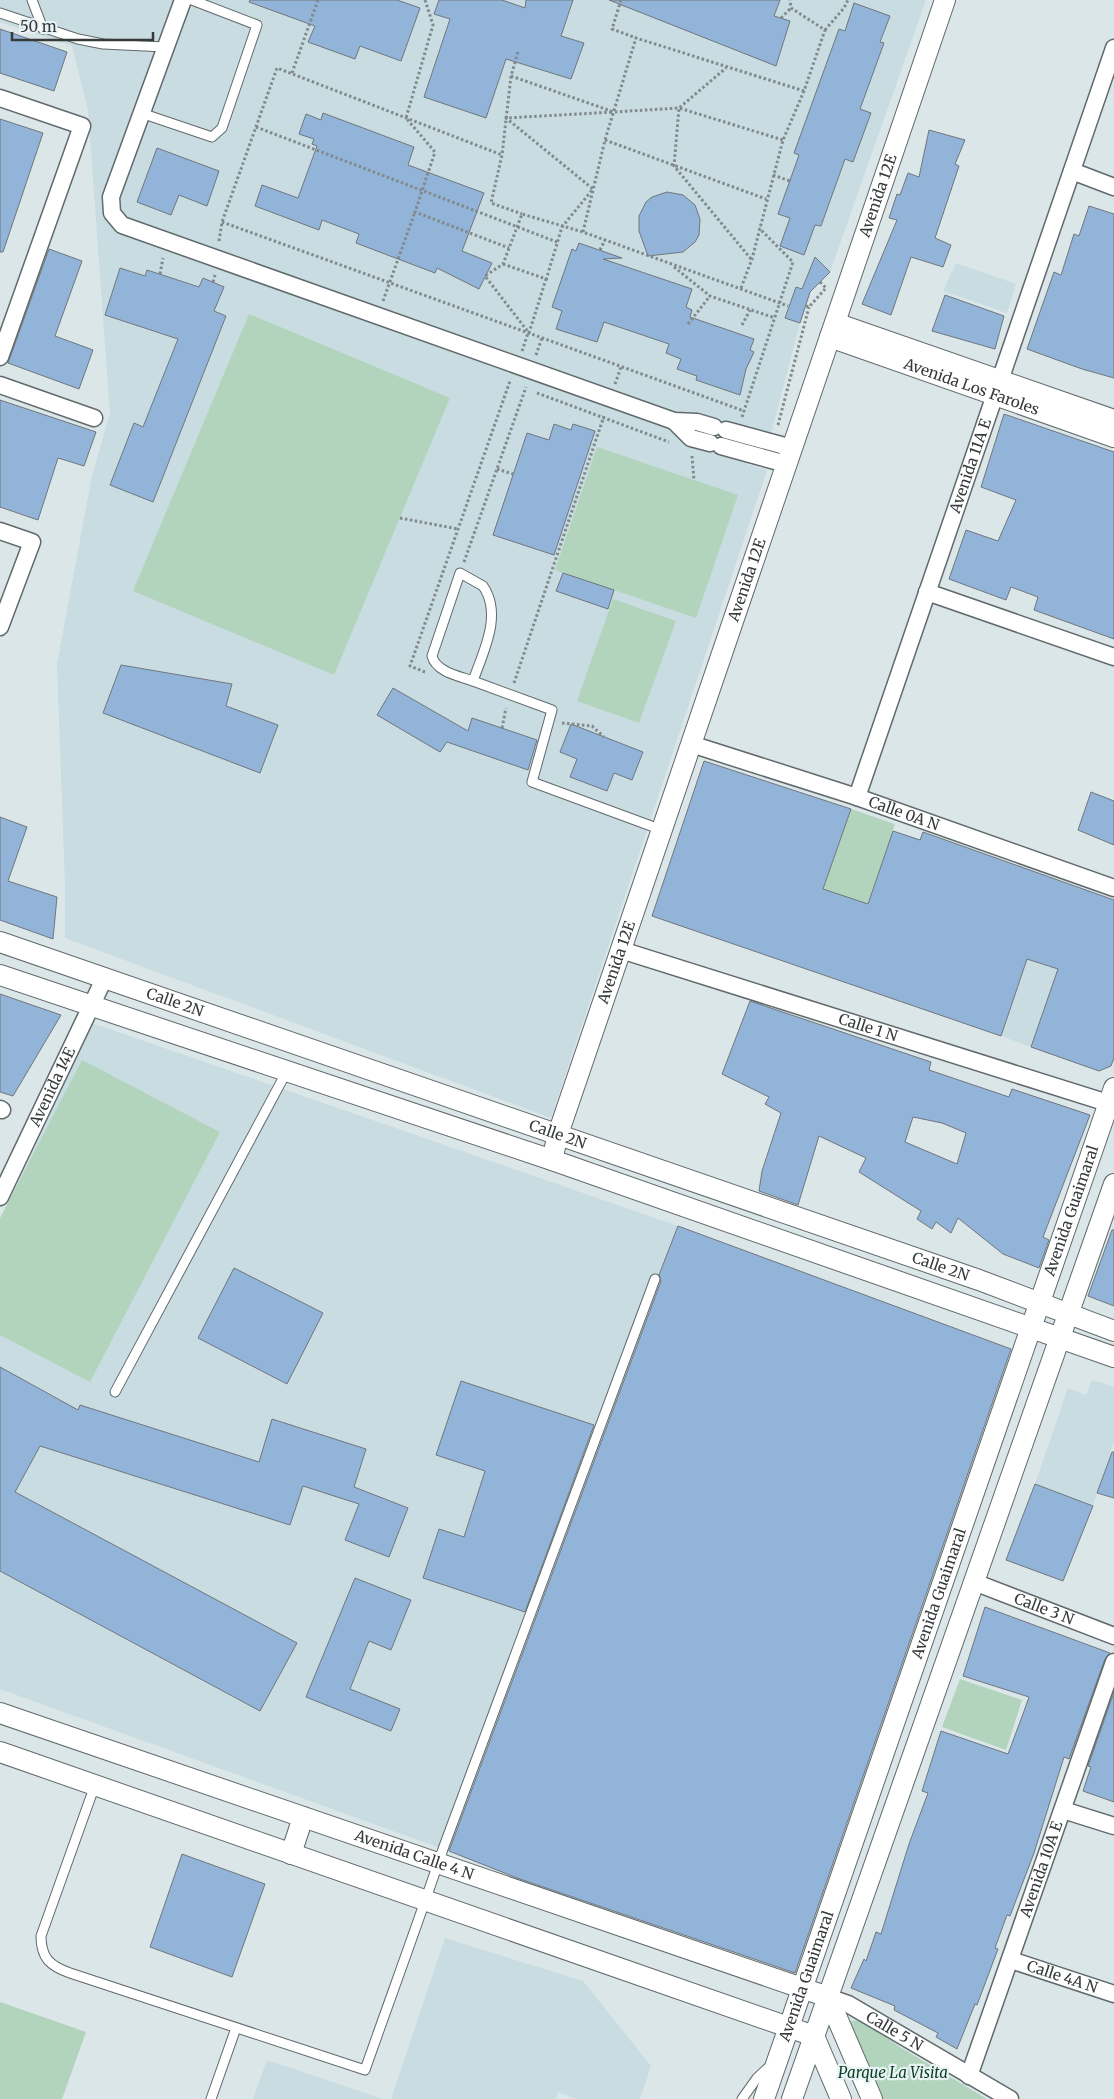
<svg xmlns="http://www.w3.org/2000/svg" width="1114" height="2099" viewBox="0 0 1114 2099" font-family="Merriweather,serif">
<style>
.built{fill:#c8dce1}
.green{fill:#b3d4bc}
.building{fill:#91b4d8;stroke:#71767d;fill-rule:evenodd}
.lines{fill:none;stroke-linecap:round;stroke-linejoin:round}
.service-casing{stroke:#60696c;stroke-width:11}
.minor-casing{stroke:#60696c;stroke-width:19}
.tertiary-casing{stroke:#60696c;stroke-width:22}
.path{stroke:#81898b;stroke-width:3;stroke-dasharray:2.5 2.5;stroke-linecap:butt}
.service{stroke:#fff;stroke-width:9}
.minor{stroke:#fff;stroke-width:16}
.tertiary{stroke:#fff;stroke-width:20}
.labels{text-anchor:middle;stroke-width:4.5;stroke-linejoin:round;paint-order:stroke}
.street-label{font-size:15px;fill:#363a3b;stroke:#e9f3f6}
.park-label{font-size:15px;font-style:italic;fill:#0b3f21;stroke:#e9f3f6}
</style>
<rect width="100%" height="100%" fill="#dbe6e9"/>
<g class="built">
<polygon points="0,0 926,0 830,272 811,292 800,323 771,434 758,431 747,464 767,470 551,1118 65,938 65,883 57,664 92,476 110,413 88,110 72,46 0,22"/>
<polygon points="956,263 1016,284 1007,313 943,291"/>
<polygon points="1027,959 1058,969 1031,1047 1001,1036"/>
<polygon points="92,1023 678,1226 443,1849 0,1689 0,1222"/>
<polygon points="1092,1380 1114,1387 1114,1441 1093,1506 1035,1484 1068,1388 1086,1395"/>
<polygon points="445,1938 583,1981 651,2066 640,2099 576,2099 558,2092 555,2099 391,2099"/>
<polygon points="267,2060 383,2099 253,2099"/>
</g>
<g class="green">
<polygon points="249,314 450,398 334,675 133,591"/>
<polygon points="597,447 738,495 696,618 555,570"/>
<polygon points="613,599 676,621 639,723 577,701"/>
<polygon points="851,809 895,824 868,904 823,890"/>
<polygon points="82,1060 220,1132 90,1382 0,1335 0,1218"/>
<polygon points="960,1679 1022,1700 1006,1750 942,1727"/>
<polygon points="0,2002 86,2032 62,2099 0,2099"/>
<polygon points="861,2020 900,2047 987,2099 876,2099 842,2022"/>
</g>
<g class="building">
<polygon points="250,0 397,0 420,8 401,61 360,46 355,59 308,42 315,26 249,2"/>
<polygon points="439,0 502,0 525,8 526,0 573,0 561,36 584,43 571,79 506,59 486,118 424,97 450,19 434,14"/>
<polygon points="609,0 780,0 774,16 790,21 776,66"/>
<polygon points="854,3 890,16 880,42 884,43 860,109 871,113 853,162 845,159 821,226 815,225 804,255 780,246 790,218 778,214 799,155 794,153 839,29 845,31"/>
<polygon points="0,29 67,52 54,91 0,73"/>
<polygon points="323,113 414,147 408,165 484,193 462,251 492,263 479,289 437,268 435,273 356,243 359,234 322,220 319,230 255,206 262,185 298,198 317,146 312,144 314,139 299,134 306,114 321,120"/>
<polygon points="0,119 43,133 3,252 0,252"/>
<polygon points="929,130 965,140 955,164 959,166 935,238 951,245 943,267 911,257 891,315 862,304 897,220 889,218 897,194 900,195 908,173 919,177"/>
<polygon points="157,148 219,171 207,206 179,195 171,215 137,202"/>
<polygon points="667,192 683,195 695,205 700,219 699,235 695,242 683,252 648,256 639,231 639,216 646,202 652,197"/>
<polygon points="1089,206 1114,214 1114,378 1082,369 1027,349 1054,272 1061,275 1074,234 1079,236"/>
<polygon points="579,243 622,258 603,259 692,289 686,307 692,310 690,317 754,339 750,350 754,352 746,369 740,395 696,380 697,376 677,369 681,359 666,353 669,344 604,322 597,342 556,329 562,311 552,307 572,249 576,251"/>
<polygon points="49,249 82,261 55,336 93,350 79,389 8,363"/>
<polygon points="815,257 830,272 810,292 800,323 785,318 796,287 802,289"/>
<polygon points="120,268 145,276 147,270 199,287 203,278 224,287 214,311 226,316 153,502 110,485 134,423 143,427 178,339 105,315"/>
<polygon points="945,295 1004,316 995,349 932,331"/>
<polygon points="0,400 96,432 84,466 58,458 38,520 0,507"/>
<polygon points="1004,414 1114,452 1114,639 1034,610 1038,597 1011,587 1006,600 949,579 966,530 998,541 1016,500 981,487"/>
<polygon points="554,424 571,430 573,424 595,431 554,555 493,535 527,433 549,440"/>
<polygon points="563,573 614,590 608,609 556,591"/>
<polygon points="121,665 232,684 226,706 278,725 260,773 103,713"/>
<polygon points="393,688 468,731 472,718 537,740 528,770 447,742 440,752 377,715"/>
<polygon points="571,724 643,752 632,780 614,773 607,791 570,777 577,759 560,752"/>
<polygon points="704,761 851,809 823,889 868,904 893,831 920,840 923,832 1114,900 1114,1058 1111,1066 1099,1071 1031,1047 1058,969 1027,959 1001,1036 652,916"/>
<polygon points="1091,792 1114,801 1114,845 1078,830"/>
<polygon points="0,817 27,827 8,881 57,897 53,939 0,920"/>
<polygon points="0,994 61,1015 13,1096 0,1092"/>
<path d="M750,1001L931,1062L929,1070L1009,1097L1012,1089L1090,1115L1043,1237L1049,1240L1039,1268L1003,1254L958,1218L951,1233L936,1222L932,1229L917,1219L921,1211L859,1172L866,1158L819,1136L798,1205L759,1191L762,1171L781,1113L765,1104L769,1097L722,1074ZM913,1117L942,1123L966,1133L957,1164L905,1142Z"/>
<polygon points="678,1226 1011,1349 795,1973 517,1878 449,1851 661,1281 659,1275"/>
<polygon points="1112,1230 1114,1230 1114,1306 1088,1296"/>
<polygon points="234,1268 323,1313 287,1384 198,1338"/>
<polygon points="0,1367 78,1410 80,1405 259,1462 272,1419 366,1449 354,1487 408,1508 389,1557 345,1540 359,1504 303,1486 290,1525 40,1446 15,1492 297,1643 260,1711 0,1571"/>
<polygon points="461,1381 594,1425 525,1612 423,1578 439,1529 464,1537 485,1471 436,1455"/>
<polygon points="1112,1452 1114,1452 1114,1498 1097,1493"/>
<polygon points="1035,1484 1093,1506 1063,1581 1006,1560"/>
<polygon points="355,1578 411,1600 391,1650 369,1641 350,1689 400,1709 391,1731 306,1697"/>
<polygon points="985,1607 1110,1653 1105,1659 1069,1759 1064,1757 1034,1853 1010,1916 1007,1915 995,1948 998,1949 977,2005 975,2004 957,2049 936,2037 938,2033 894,2010 895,2006 851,1988 864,1959 866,1961 876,1932 881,1934 909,1844 928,1793 922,1791 941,1731 1008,1754 1023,1714 1029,1697 963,1676"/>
<polygon points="1114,1692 1114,1802 1083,1791 1091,1767 1088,1766"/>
<polygon points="182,1854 265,1884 232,1977 150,1947"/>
</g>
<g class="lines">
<g class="service-casing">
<g id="service">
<polyline points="32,0 43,29"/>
<polyline points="0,13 78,39 103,44 165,47"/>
<polyline points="141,113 212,137 222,128 257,25 192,0"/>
<path d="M460,573L483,586C503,615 483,652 473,681C459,676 436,672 432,656Z"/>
<polyline points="473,681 552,710 532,782 662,830"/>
<polyline points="115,1392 287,1071"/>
<path d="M95,1785L41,1936C41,1958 50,1966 70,1973L365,2070C391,1996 418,1923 443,1849L655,1279"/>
<polyline points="211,2099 236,2028"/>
<polyline points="742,2099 757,2078 771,2065"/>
</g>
</g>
<g class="minor-casing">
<g id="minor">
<polyline points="183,0 111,197 112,213 122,225 674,421 697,422 714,427"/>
<polyline points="0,98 82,126 0,357"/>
<polyline points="1072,171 1114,187"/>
<polyline points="0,385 94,418"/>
<polyline points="674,421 691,438 710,443"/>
<polyline points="726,430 792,448"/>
<polyline points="721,446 786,464"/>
<polyline points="0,531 32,542 0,627"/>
<polyline points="927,592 1114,657"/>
<path id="s1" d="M691,744L857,797L1114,888"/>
<path id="s2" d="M857,797L1114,48"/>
<path id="s3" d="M621,950L1114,1105"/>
<polyline points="0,1109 2,1110"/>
<path id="s4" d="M0,1197L105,977"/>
<path id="s5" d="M974,1582L1114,1636"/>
<polyline points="1063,1810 1114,1826"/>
<path id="s6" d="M1011,1960L1114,1994"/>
<path id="s7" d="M828,1997L848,2004L1010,2099"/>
<path id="s8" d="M969,2076L1114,1662"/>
</g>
</g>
<g class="tertiary-casing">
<g id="tertiary">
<polyline points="835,323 1114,420"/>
<path id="s9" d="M830,337L1114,437"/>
<path id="s10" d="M0,942L979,1280L1114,1331"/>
<polyline points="0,975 552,1160 1114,1357"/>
<path id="s11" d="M552,1160L558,1134L945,0"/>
<path id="s12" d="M0,1713L828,1997L872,2099"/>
<polyline points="0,1752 814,2036 841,2099"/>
<polyline points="291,1854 303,1817"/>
<path id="s13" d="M764,2099L1114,1088"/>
<polyline points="792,2099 1114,1184"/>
</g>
</g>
<g class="path">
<polyline points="425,0 433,25 406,118 435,152 415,212 509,248"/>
<polyline points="621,0 612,29 636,38"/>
<polyline points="781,18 791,8"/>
<polyline points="825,30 844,8 848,0"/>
<polyline points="518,52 511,76 614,112 679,108 726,68"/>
<polyline points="292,73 318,0"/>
<polyline points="511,76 502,155 491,203 522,214"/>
<polyline points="256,127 557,242"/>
<polyline points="605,140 766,199"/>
<polyline points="773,175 790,181"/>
<polyline points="222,222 744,411"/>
<polyline points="583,232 605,140 636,38 804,91"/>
<polyline points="219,241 222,222 277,68 502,155"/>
<polyline points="600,250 605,240"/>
<polyline points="751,259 674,166 679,108 783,140"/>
<polyline points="503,264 546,279 529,333 485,276 503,264 522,214 583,232 788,306"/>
<polyline points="674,267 710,296 775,318"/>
<polyline points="160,274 163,258"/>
<polyline points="546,280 562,227 593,189 506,118 614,112"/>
<polyline points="213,282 215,275"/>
<polyline points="820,282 826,288"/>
<polyline points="741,288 752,259 783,140 804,91 825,30 791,8 790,0"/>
<polyline points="383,301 415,212"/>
<polyline points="806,306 809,307 825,289"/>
<polyline points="688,324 710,296"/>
<polyline points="742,325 750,310"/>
<polyline points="522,351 528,333"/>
<polyline points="536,355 542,338"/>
<polyline points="615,384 621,367"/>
<polyline points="537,393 669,442"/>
<polyline points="742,417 793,262 759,228"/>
<polyline points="778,425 809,307"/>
<polyline points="692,456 694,480"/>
<polyline points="497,469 513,474"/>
<polyline points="400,518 458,529"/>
<polyline points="464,562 526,387"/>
<polyline points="425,672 410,666 510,381"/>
<polyline points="514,683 604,416"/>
<polyline points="562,723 592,726 604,737"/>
<polyline points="502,728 506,708"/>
</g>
<use href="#service" class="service"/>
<use href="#minor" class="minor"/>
<use href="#tertiary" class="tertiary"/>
</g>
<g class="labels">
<g class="street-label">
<text dy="5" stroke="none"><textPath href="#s11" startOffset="1018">Avenida 12E</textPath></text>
<text dy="5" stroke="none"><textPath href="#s9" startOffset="150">Avenida Los Faroles</textPath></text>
<text dy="5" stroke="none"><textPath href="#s2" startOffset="350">Avenida 11A E</textPath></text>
<text dy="5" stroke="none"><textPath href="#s11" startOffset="612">Avenida 12E</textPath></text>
<text dy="5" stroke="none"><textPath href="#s1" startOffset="224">Calle 0A N</textPath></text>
<text dy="5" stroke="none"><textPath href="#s11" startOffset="208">Avenida 12E</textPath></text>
<text dy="5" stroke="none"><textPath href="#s10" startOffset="185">Calle 2N</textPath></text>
<text dy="5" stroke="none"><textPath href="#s3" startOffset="259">Calle 1 N</textPath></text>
<text dy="5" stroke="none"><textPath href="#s4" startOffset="122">Avenida 14E</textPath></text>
<text dy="5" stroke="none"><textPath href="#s10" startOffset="590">Calle 2N</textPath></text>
<text dy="5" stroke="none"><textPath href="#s13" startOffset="940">Avenida Guaimaral</textPath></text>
<text dy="5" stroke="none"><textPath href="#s10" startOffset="995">Calle 2N</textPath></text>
<text dy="5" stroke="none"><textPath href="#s13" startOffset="535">Avenida Guaimaral</textPath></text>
<text dy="5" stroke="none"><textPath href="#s5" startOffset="75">Calle 3 N</textPath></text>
<text dy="5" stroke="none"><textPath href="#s12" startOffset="438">Avenida Calle 4 N</textPath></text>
<text dy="5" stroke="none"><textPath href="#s8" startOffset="219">Avenida 10A E</textPath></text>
<text dy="5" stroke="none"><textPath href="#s13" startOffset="130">Avenida Guaimaral</textPath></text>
<text dy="5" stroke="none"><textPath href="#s6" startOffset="54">Calle 4A N</textPath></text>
<text dy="5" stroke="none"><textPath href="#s7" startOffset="75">Calle 5 N</textPath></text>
</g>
<g class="park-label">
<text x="893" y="2078">Parque La Visita</text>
</g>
</g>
<path d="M12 32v8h141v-8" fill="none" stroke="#363a3b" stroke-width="2.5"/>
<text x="20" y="32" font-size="15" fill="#363a3b" stroke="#e9f3f6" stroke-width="4" paint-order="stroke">50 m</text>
</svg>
